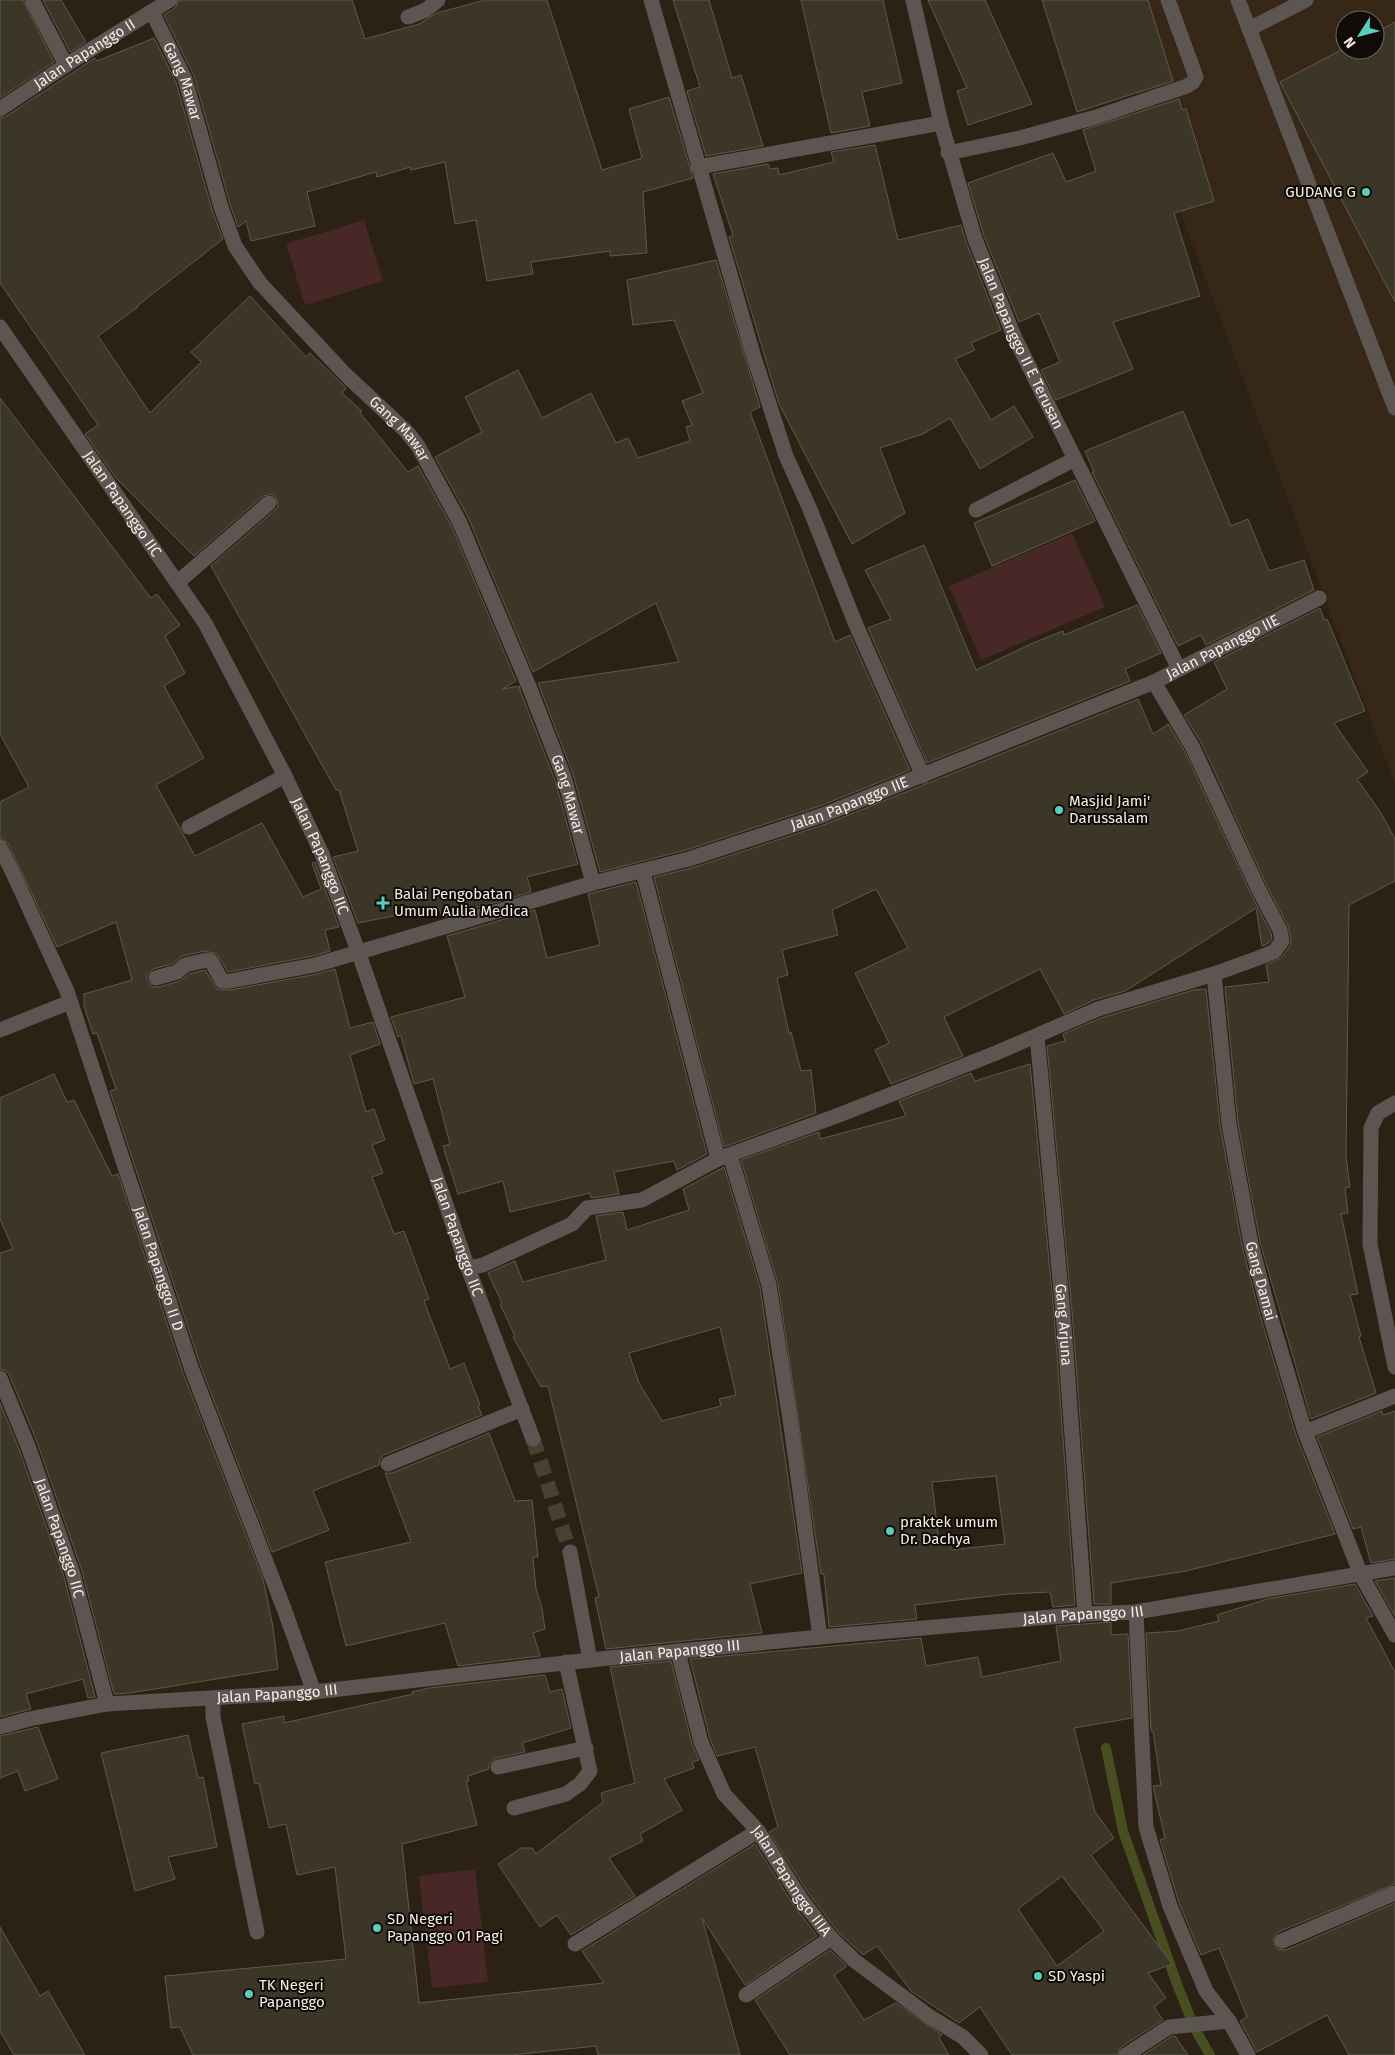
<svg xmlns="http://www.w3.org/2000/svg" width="1395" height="2055" viewBox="0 0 1395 2055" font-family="'Fira Sans',sans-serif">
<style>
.built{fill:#362716;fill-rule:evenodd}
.green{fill:#482826}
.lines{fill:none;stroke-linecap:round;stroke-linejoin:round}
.stream{stroke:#494e20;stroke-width:10}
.building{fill:#3b3627;stroke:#5f5a49;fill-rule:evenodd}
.minor-tunnel{stroke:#494034;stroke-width:15;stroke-dasharray:15 8;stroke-linecap:butt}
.minor{stroke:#5d5551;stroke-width:15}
.poi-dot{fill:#5acebc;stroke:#100b07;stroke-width:2}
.labels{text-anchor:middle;stroke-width:4;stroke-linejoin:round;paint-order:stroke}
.street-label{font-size:15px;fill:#f6eee6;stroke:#100b07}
.poi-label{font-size:15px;fill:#f6eee6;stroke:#100b07;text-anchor:start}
</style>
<rect width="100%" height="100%" fill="#2b2115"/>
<path class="built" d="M1101,0H1395V785ZM1345,20H1375V50H1345Z"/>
<g class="green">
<polygon points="364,220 383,281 305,305 286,244"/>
<polygon points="1072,533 1105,607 981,660 949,586"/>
<polygon points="475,1869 488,1982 432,1988 419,1876"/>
</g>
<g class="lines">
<polyline class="stream" points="1106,1748 1123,1831 1177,1984 1195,2029 1210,2055"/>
</g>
<g class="building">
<polygon points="0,0 23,0 54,62 0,98"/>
<polygon points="43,0 61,0 86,42 70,52"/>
<polygon points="179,0 352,0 365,39 419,24 437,13 485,0 547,0 602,170 642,158 629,109 669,97 693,178 643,192 647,253 610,256 610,251 531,262 533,274 487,281 476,220 455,224 445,162 411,170 410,167 377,177 376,172 307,192 315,226 251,241 246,221 238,227 230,204 194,76 164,15 175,8"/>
<polygon points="673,0 709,0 732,78 741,75 763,146 706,156 687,91 700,87"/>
<polygon points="801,0 883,0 902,83 862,92 870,126 831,133"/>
<polygon points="928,0 985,0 1032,104 968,125 957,91 967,88"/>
<polygon points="1042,0 1148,0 1173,81 1077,112"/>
<polygon points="1395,22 1395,302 1280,82 1345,48 1345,50 1375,50 1375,33"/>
<polygon points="154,38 176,82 212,210 223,239 137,306 138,307 98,336 150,413 201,362 191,352 250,296 306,357 310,353 346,388 342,393 362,411 360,413 408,472 418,466 451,525 516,681 503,689 519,686 521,693 555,780 578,864 527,877 531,892 442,918 439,907 358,923 333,857 358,851 339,790 336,790 211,566 275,510 278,506 276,497 272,494 263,496 194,556 116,478 85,434 98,425 0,283 0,118 5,117 95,58 97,61"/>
<polygon points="1179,99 1182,110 1186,109 1214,201 1174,213 1200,296 1113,322 1133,369 1056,400 1041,370 1060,362 1039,313 1019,322 984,236 968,183 1053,153 1066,182 1096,171 1083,130"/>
<polygon points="875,145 898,240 961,225 966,242 1001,330 971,343 975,350 955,359 991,420 1014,406 1033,437 980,469 950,418 923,434 880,448 905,513 852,544 779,404 729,237 733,235 713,174 768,164 770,169 778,168 779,175 834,162 831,152"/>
<polygon points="716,260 760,407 750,412 835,642 850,635 910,770 820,806 686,850 600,872 573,774 538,683 679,662 656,603 533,672 468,517 435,457 482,432 465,397 518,370 542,418 591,393 616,443 628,438 638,458 690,441 686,427 692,425 682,401 703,393 674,320 633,325 627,280"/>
<polygon points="0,398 151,598 157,594 180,625 165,636 185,673 164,686 204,758 156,785 195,856 262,823 303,897 321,889 312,863 315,862 339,927 325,930 330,951 313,956 228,972 217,954 205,951 182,956 172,964 153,969 147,975 147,981 153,987 159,987 180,981 189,974 205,970 217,989 230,990 317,974 335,969 350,1028 373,1022 380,1044 350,1055 366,1112 374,1109 385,1140 372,1145 383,1173 372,1177 394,1234 404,1231 429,1299 424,1301 450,1369 464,1363 480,1405 478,1406 482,1415 384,1455 380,1459 379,1465 313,1491 329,1530 272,1552 201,1367 110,1091 116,1089 97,1033 93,1034 84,1006 84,994 132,980 116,922 57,947 8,843 0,838 0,802 29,787 0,734"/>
<polygon points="1183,411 1231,526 1248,519 1269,571 1304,560 1314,590 1206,645 1201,635 1178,646 1092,472 1094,472 1085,451"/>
<polygon points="1075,480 1095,521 992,566 974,523"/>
<polygon points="924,545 976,670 1033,643 1063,631 1064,635 1137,605 1161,653 1125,669 1130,681 927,763 868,628 891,619 865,570"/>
<polygon points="1320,608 1324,620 1327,619 1365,711 1334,723 1368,772 1357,779 1381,813 1395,839 1395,881 1349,905 1346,1157 1350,1187 1345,1188 1348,1213 1341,1214 1358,1294 1350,1295 1361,1336 1359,1337 1376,1393 1311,1419 1260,1242 1238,1123 1225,987 1269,982 1266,965 1282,957 1290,946 1291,939 1288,926 1266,884 1202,744 1184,715 1227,689 1214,662"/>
<polygon points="1138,699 1153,734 1168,724 1185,752 1250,892 1271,933 1272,939 1269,943 1262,946 1256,908 1125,991 1094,1000 1064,1014 1040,969 944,1017 963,1056 891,1084 875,1050 889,1043 855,973 908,948 876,889 832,910 838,935 782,950 788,975 777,978 789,1033 791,1032 801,1071 811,1070 816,1113 724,1147 654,877 692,868 826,824"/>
<polygon points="636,882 707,1154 677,1170 674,1161 614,1172 619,1194 591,1198 590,1193 510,1212 503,1181 458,1194 443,1146 450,1144 433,1079 414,1084 401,1036 398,1037 391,1017 465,997 447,936 535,910 547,958 600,945 588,894"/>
<polygon points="1206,989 1220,1125 1242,1246 1260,1315 1296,1435 1335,1534 1186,1571 1111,1583 1111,1604 1094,1604 1072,1311 1047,1046 1065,1041 1063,1034 1101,1018 1193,990"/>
<path d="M1030,1064L1054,1313L1075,1605L1053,1607L1050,1592L1009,1594L915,1605L917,1619L829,1627L824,1574H821L778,1284L741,1160L819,1132L820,1139L906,1116L899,1101L971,1073L975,1081ZM996,1476L1005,1544L951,1550L950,1541L939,1542L932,1482Z"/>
<polygon points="54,1074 67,1102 74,1100 112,1176 118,1174 183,1373 263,1579 273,1627 278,1669 130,1693 114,1694 82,1571 37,1442 9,1374 5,1370 0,1369 0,1253 13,1249 0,1219 0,1098"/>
<path d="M724,1167L760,1287L802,1573L750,1584L762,1633L606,1649L595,1598L599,1597L548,1386L541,1387L513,1337L515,1336L500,1304L502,1303L488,1273L515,1261L523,1282L606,1260L596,1216L623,1212L627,1230L689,1210L683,1189ZM720,1327L736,1395L719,1399L721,1406L662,1421L639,1383L629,1353Z"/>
<polygon points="0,1403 19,1449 64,1577 95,1697 88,1698 83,1679 26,1694 31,1709 0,1717"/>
<polygon points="1382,1411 1383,1415 1395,1411 1395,1559 1371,1563 1361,1527 1353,1529 1317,1437"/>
<polygon points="489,1433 515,1501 532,1500 538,1557 533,1557 536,1589 542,1608 545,1629 533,1633 540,1656 458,1666 445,1623 346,1646 325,1562 411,1542 385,1473 392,1473"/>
<polygon points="1395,1578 1395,1616 1375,1581"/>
<polygon points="1355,1584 1373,1616 1366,1618 1395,1672 1395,1884 1278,1932 1273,1940 1277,1949 1286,1950 1395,1903 1395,2055 1349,2055 1327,2015 1257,2052 1240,2021 1247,2017 1219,1948 1201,1955 1179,1903 1160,1840 1165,1838 1153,1786 1161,1785 1153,1731 1151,1731 1146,1633 1178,1631 1219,1621 1217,1615 1267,1599"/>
<path d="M1111,1622V1635L1128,1634L1132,1718L1074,1728L1095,1812L1114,1838L1091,1855L1172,1964L1148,1973L1166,1998L1154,2007L1163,2020L1121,2047L1117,2055H1012L980,2007L959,2023L911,1991L877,1946L863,1955L838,1932L809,1894L769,1832L778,1827L755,1747L717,1756L710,1739L690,1659L921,1638L926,1666L978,1657L982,1677L1061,1661L1056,1626ZM1062,1876L1104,1931L1057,1966L1018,1909Z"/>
<polygon points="671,1661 692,1744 699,1760 692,1762 694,1768 664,1779 682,1810 640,1834 643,1841 609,1858 635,1896 571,1935 557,1915 540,1927 498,1864 521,1848 532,1848 536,1854 603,1802 601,1793 635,1783 610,1667"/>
<polygon points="545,1675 550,1692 562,1689 571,1728 522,1743 525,1752 496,1758 489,1764 489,1769 468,1776 469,1781 466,1781 477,1825 402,1844 419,2003 604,1983 582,1951 755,1844 793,1904 817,1936 745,1985 702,1918 740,2055 598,2055 596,2046 512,2055 193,2055 180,2027 171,2028 165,1976 346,1959 335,1867 297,1875 286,1824 269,1828 259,1783 255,1784 242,1724 284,1716 284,1723 413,1694 412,1692 429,1688"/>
<polygon points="38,1727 58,1779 25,1791 18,1771 0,1778 0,1736"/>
<polygon points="188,1735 198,1778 203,1777 217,1847 168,1857 175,1879 135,1891 101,1753"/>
<polygon points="0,1927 40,1996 48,1991 85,2055 14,2055 0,2031"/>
<polygon points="830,1950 847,1966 834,1975 864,2020 896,2003 942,2035 939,2038 949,2055 790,2055 755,2000"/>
<polygon points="1172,2036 1175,2036 1188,2055 1143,2055"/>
</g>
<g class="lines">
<polyline class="minor-tunnel" points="533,1439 570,1552"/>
<g class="minor">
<polyline points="32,0 66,65"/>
<polyline points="651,0 753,354 786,456 809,507 856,625 923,776"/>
<path id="s1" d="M913,0L941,123L975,239L1014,336L1179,669"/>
<polyline points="1238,0 1395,408"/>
<path id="s2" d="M152,12L185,79L221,207L235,246L260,283L345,374L407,432L418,446L459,521L530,689L564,777L593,883"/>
<polyline points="408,17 426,10 438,0"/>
<polyline points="1249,29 1306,0"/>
<path id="s3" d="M0,109L66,65L170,0"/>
<polyline points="948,153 1020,138 1096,117 1187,86 1193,82 1196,77 1168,0"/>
<polyline points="698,167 941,123"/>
<path id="s4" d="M0,327L205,623L285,776L322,854L358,951L468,1268L533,1439"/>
<polyline points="976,510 1075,459"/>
<polyline points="177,583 269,503"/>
<polyline points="189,827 285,776"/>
<path id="s5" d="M0,847L12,871L67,991L192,1370L283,1606L314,1692"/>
<polyline points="643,872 718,1159"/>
<path id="s6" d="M1214,974L1229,1124L1251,1244L1269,1312L1305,1432L1361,1575L1395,1635"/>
<path id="s7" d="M156,978L177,972L185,965L207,960L211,961L222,981H230L315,965L593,883L689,859L823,815L1154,682L1319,598"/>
<polyline points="0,1030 70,1002"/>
<path id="s8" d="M1037,1036L1063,1312L1085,1614"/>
<polyline points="1395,1103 1378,1113 1371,1128 1370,1244 1395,1367"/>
<polyline points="730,1155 769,1285 791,1426 820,1637"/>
<polyline points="468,1268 483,1265 572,1224 587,1208 642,1200 718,1159 839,1115 996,1053 1098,1009 1214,974 1261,957 1275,951 1282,941 1280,930 1258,888 1193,748 1154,682"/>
<path id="s9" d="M0,1378L28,1446L73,1574L107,1704"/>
<polyline points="1305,1432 1395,1396"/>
<polyline points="388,1464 522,1409"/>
<polyline points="570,1552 590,1660"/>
<polyline points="1136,1612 1146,1827 1170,1906 1206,1991 1229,2021 1248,2055"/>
<path id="s10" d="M678,1652L701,1742L724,1794L758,1831L801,1899L831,1938L855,1961L930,2017L963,2037L981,2055"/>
<polyline points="213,1698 213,1717 257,1932"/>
<path id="s11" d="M0,1727L29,1719L107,1704L314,1692L590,1660L820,1637L1085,1614L1136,1612L1395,1568"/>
<polyline points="498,1767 586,1748"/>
<polyline points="514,1808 566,1794 580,1784 590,1771 566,1662"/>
<polyline points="1282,1941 1395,1893"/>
<polyline points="575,1944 758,1831"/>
<polyline points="746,1995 831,1938"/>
<polyline points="1126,2055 1169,2027 1229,2021"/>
</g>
</g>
<g class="poi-dot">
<circle cx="1366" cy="192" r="5"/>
<circle cx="1059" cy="810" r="5"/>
<path d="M380.5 895.5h5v5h5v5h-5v5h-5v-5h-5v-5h5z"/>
<circle cx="890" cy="1531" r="5"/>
<circle cx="377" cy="1928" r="5"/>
<circle cx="1038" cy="1976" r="5"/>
<circle cx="249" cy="1994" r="5"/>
</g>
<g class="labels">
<g class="street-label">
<text dy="5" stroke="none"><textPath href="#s3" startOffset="101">Jalan Papanggo II</textPath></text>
<text dy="5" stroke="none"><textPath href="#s2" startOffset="76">Gang Mawar</textPath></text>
<text dy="5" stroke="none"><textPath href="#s1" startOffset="361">Jalan Papanggo II E Terusan</textPath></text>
<text dy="5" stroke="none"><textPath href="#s2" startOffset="496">Gang Mawar</textPath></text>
<text dy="5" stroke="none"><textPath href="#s4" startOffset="215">Jalan Papanggo IIC</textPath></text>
<text dy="5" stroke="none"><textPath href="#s7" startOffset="1140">Jalan Papanggo IIE</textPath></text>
<text dy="5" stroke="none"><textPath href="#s2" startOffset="901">Gang Mawar</textPath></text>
<text dy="5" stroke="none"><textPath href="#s7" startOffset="735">Jalan Papanggo IIE</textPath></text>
<text dy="5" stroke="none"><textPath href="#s4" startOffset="620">Jalan Papanggo IIC</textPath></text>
<text dy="5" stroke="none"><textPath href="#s4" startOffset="1025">Jalan Papanggo IIC</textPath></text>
<text dy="5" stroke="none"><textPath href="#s5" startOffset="451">Jalan Papanggo II D</textPath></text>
<text dy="5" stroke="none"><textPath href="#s6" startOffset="311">Gang Damai</textPath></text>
<text dy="5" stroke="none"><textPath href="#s8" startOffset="290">Gang Arjuna</textPath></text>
<text dy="5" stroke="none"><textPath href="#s9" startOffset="171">Jalan Papanggo IIC</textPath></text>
<text dy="5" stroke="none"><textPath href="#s11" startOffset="1090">Jalan Papanggo III</textPath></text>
<text dy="5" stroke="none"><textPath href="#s11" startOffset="685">Jalan Papanggo III</textPath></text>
<text dy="5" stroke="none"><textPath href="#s11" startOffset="280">Jalan Papanggo III</textPath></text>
<text dy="5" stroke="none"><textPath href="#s10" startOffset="260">Jalan Papanggo IIIA</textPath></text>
</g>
<g class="poi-label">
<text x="1356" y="197" text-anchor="end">GUDANG G</text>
<text x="1069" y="806">Masjid Jami'<tspan x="1069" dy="17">Darussalam</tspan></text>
<text x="394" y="899">Balai Pengobatan<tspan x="394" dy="17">Umum Aulia Medica</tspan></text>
<text x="900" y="1527">praktek umum<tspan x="900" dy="17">Dr. Dachya</tspan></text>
<text x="387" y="1924">SD Negeri<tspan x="387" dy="17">Papanggo 01 Pagi</tspan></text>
<text x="1048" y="1981">SD Yaspi</text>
<text x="259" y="1990">TK Negeri<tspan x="259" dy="17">Papanggo</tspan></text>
</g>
</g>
<g transform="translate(1360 35) rotate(234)"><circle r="24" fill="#100b07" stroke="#6c6660"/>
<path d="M0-4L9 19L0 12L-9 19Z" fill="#5acebc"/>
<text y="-8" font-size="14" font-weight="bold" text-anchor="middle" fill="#f6eee6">N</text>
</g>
</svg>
